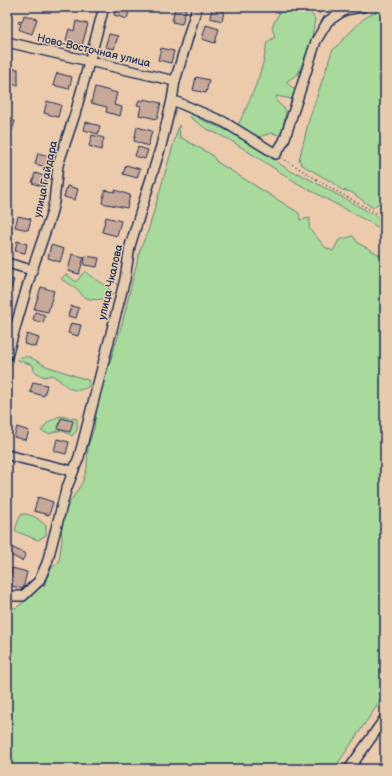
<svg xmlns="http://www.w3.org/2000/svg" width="392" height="776" viewBox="0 0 392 776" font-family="'Balsamiq Sans',sans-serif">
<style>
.green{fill:#a7da9b;stroke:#61847c}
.building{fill:#c8a898;stroke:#1b2f5e}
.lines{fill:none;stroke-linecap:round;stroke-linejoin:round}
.minor-casing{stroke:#1b2f5e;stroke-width:12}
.path{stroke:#1b2f5e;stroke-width:1.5;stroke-dasharray:1 3;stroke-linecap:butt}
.minor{stroke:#e6cbad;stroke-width:9}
.labels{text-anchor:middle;stroke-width:3;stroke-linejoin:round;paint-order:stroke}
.street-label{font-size:11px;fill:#1b2f5e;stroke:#e6cbad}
</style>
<rect width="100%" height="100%" fill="#eccbac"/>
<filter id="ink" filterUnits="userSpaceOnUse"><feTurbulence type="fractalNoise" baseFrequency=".025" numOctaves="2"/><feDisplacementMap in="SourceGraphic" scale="8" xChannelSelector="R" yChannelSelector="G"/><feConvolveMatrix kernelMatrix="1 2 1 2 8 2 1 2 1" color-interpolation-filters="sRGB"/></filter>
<g filter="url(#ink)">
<g class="green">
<path d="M286,7H307L315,19L311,42L298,74L286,82L295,90L292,99L276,96L277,102L286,110L283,128L288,138L272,133L258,137L237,127C251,98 263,73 267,42L275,37L272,27L278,15Z"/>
<polygon points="385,7 385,203 377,204 373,208 351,192 342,190 330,181 302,165 299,160 309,120 332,51 362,20 381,8"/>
<polygon points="190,112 194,112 200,119 237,135 292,172 300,174 385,221 385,231 297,183 230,140 205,128 191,118"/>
<path d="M179,125L180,137L212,155L217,162L299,213L300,220L310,218L309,228L326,248L333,251L339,240L353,236L358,243L385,258V694L334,769H7V607L16,608L29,598L37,587L45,585C47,575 50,568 59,562L62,540L61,526L65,510L82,483L87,468L88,446L94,428L99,390L105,377L122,324L140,250L149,228Z"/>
<path d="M85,271C95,282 104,280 113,294C106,300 91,302 83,296C81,294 79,290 77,289C72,285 67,283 61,279L66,274L76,282Z"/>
<path d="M20,357H30L46,366L88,380L90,386C70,396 69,386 52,375L44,377L34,371L33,365L17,360Z"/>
<polygon points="60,416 77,419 77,430 72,436 61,430 49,434 41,431 48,422"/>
<path d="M22,514C33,514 39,519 46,526V535L38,540L15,531L18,521Z"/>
</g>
<g class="building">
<polygon points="116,7 130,7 127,19 114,15"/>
<polygon points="175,7 186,9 182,24 172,22"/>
<polygon points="212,7 225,7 222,21 210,18"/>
<polygon points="24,15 37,19 32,34 19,30 21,24 18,23 19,21 22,22"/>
<polygon points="76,21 88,24 82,45 66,40 69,29 74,31"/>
<polygon points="206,25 219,29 215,43 202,39"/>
<polygon points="109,34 118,36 114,49 105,47"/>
<polygon points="161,48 174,51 171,63 158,60"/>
<rect x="7" y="69" width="11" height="16"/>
<polygon points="57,73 72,77 69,89 53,85"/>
<polygon points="196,77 209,80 206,93 193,90"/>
<polygon points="95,87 117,93 114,105 122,107 120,116 106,112 107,107 91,103"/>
<polygon points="144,99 161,103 157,119 139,115 141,106 137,105 139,100 143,101"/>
<polygon points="47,101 61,105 58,117 44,113"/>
<polygon points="7,119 15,121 12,131 7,129"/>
<polygon points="86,122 100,126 98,134 84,130"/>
<polygon points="137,127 152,131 148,146 134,141"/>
<polygon points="92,135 104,138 101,150 89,146"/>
<polygon points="7,144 12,145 9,156 7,156"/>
<polygon points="138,147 148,150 145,159 135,156"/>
<polygon points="38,153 49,156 46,167 35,164"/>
<polygon points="126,165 140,169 137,178 123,174"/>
<polygon points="35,173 47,177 44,187 32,183"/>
<polygon points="67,186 78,189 75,200 64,197"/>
<polygon points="105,190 115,192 115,190 130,195 127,208 102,203"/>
<polygon points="18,216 31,219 28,230 15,227"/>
<polygon points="106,217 121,221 117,236 102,232"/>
<polygon points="17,241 27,244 25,253 15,251"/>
<polygon points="51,245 64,249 60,262 48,258"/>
<polygon points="72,254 84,257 79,274 68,271"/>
<polygon points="85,256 99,258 97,267 84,265"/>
<polygon points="7,278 14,280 11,289 7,288"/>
<polygon points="41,287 54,291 48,312 34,309"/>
<polygon points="71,306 79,308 76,318 68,316"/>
<polygon points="35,312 45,315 43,323 33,320"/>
<polygon points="71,323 81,325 78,336 68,333"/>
<polygon points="27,334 39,338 36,347 24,344"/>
<polygon points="33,382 47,385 44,396 30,392"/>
<polygon points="61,418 73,421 70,432 58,429"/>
<polygon points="17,427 29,431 26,440 14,437"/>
<polygon points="57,439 69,442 66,454 54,451"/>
<polygon points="38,497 53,502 49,515 34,511"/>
<polygon points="9,546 26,554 22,561 7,553"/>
<polygon points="12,568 27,572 23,589 8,585"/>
</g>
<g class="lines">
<g class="minor-casing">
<g id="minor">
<polyline points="7,42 175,81"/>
<polyline points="172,100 224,122 276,154 284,141 316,41 328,21 345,10 362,7"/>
<polyline points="7,263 32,270"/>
<polyline points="7,356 32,270 51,215 54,202 58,165 75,114 104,7"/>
<polyline points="7,455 73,471"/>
<polyline points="7,596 23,596 39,581 47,563 66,490 79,457 125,279 130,246 161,146 172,100 175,81 197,7"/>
<polyline points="349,769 385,718"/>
</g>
</g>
<g class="path">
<polyline points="314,7 321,16"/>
<polyline points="282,158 329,187 385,218"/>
</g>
<use href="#minor" class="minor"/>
</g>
</g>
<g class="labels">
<g class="street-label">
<text transform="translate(94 50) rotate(13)" y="4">Ново-Восточная улица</text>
<text transform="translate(45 179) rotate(-78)" y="4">улица Гайдара</text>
<text transform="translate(110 282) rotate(-77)" y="4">улица Чкалова</text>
</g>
</g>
<rect width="392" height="776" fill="none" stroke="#e6cbad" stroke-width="24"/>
<rect x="12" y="12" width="368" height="752" fill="none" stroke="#1b2f5e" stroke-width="1.5" filter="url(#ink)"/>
</svg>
